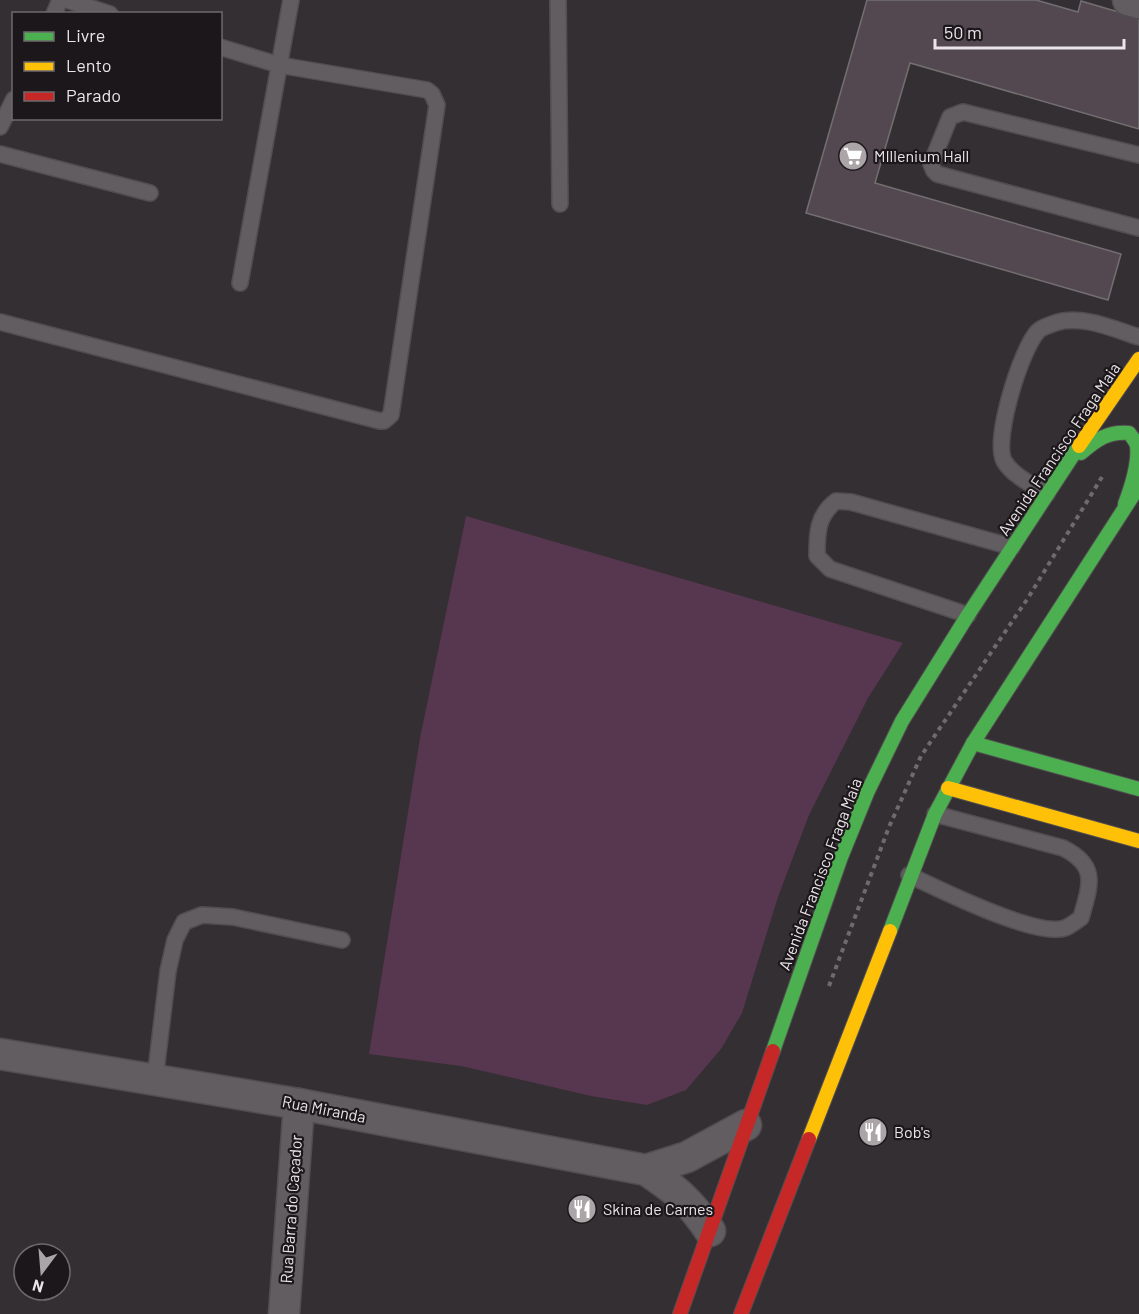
<svg xmlns="http://www.w3.org/2000/svg" width="1139" height="1314" viewBox="0 0 1139 1314" font-family="Barlow,sans-serif">
<style>
.green{fill:#57364f}
.building{fill:#534850;stroke:#736f71;stroke-width:1.5}
.lines{fill:none;stroke-linecap:round;stroke-linejoin:round}
.lane-casing{stroke:#514d50;stroke-width:18}
.street-casing{stroke:#514d50;stroke-width:33}
.fast-casing{stroke:#514d50;stroke-width:16}
.slow-casing{stroke:#514d50;stroke-width:16}
.jam-casing{stroke:#514d50;stroke-width:16}
.path{stroke:#6e6a6d;stroke-width:4;stroke-dasharray:4.5 4.5;stroke-linecap:butt}
.lane{stroke:#615d60;stroke-width:15}
.street{stroke:#615d60;stroke-width:30}
.fast{stroke:#4caf50;stroke-width:14}
.slow{stroke:#ffc107;stroke-width:14}
.jam{stroke:#c62828;stroke-width:14}
.labels{text-anchor:middle;stroke-width:4.5;stroke-linejoin:round;paint-order:stroke}
.poi-label{font-size:16px;fill:#ebe4e8;stroke:#1b171a;text-anchor:start}
.street-label{font-size:16px;fill:#ebe4e8;stroke:#1b171a}
</style>
<rect width="100%" height="100%" fill="#342f32"/>
<polygon class="green" points="466,516 903,643 868,698 809,815 778,897 742,1013 721,1049 686,1090 647,1105 591,1096 461,1066 369,1054 420,738"/>
<polygon class="building" points="867,0 1036,0 1078,12 1081,1 1139,18 1139,129 910,63 875,183 1121,254 1108,300 806,213"/>
<g class="lines">
<g class="lane-casing">
<g id="lane">
<polyline points="67,0 110,14"/>
<polyline points="558,0 560,204"/>
<polyline points="54,14 60,0"/>
<polyline points="0,127 14,99"/>
<polyline points="0,154 150,193"/>
<polyline points="1139,155 963,112 950,117 931,164 934,171 937,174 1139,228"/>
<polyline points="240,283 291,0"/>
<polyline points="0,322 380,421 384,421 391,415 437,105 432,94 427,90 279,65 220,47"/>
<path d="M1047,494C1033,485 1013,476 1004,461C993,439 1021,349 1038,331C1042,327 1050,325 1055,323C1081,314 1114,329 1139,337"/>
<path d="M968,615L830,569L817,556C817,533 817,516 836,501L851,502L1012,547"/>
<path d="M909,875C939,889 1036,938 1065,928C1070,926 1076,921 1081,918C1090,885 1099,866 1063,848L935,814"/>
<polyline points="155,1079 168,971 175,940 184,922 202,915 233,917 342,940"/>
</g>
</g>
<g class="street-casing">
<g id="street">
<polyline points="1128,0 1139,3"/>
<path d="M0,1054L299,1104L646,1170C676,1190 690,1201 710,1231"/>
<polyline points="646,1170 687,1157 746,1125"/>
<polyline points="284,1314 299,1104"/>
</g>
</g>
<g class="fast-casing">
<g id="fast">
<path d="M1081,453C1096,440 1108,431 1129,433C1132,437 1136,441 1137,446C1139,463 1131,488 1125,504"/>
<polyline points="973,743 1139,789"/>
<polyline points="890,931 935,814 973,743 1139,486"/>
<polyline points="773,1051 841,857 867,793 902,721 968,615 1079,446"/>
</g>
</g>
<g class="slow-casing">
<g id="slow">
<polyline points="1079,446 1139,359"/>
<polyline points="948,788 1139,841"/>
<polyline points="809,1139 890,931"/>
</g>
</g>
<g class="jam-casing">
<g id="jam">
<polyline points="680,1314 773,1051"/>
<polyline points="741,1314 809,1139"/>
</g>
</g>
<polyline class="path" points="829,986 889,827 921,756 1028,598 1102,477"/>
<use href="#lane" class="lane"/>
<use href="#street" class="street"/>
<use href="#fast" class="fast"/>
<use href="#slow" class="slow"/>
<use href="#jam" class="jam"/>
</g>
<defs>
<g id="supermarket-disc" transform="scale(1.5)"><circle r="9.5" fill="#aba5a8" stroke="#1b171a"/><path d="M-6-5.5h2.5l.6 2H6L4.5 2H-2.5L-4.4-4H-6ZM-1.5 3.2a1.3 1.3 0 1 0 .1 0ZM3 3.2a1.3 1.3 0 1 0 .1 0Z" fill="#fff"/></g>
<g id="restaurant-disc" transform="scale(1.5)"><circle r="9.5" fill="#aba5a8" stroke="#1b171a"/><path d="M-5-6h1v4h1v-4h1v4h1v-4h1v5L-1.5 .5V6h-2V.5L-5-1ZM5-6V6H3V1.5H1.5Q1.5-4 5-6Z" fill="#fff"/></g>
</defs>
<g fill-rule="evenodd">
<use href="#supermarket-disc" x="853" y="156"/>
<use href="#restaurant-disc" x="873" y="1132"/>
<use href="#restaurant-disc" x="582" y="1209"/>
</g>
<g class="labels">
<g class="poi-label">
<text x="874" y="162">MIllenium Hall</text>
<text x="894" y="1138">Bob's</text>
<text x="603" y="1215">Skina de Carnes</text>
</g>
<g class="street-label">
<text transform="translate(1059 449) rotate(-56)" y="6">Avenida Francisco Fraga Maia</text>
<text transform="translate(820 874) rotate(-69)" y="6">Avenida Francisco Fraga Maia</text>
<text transform="translate(324 1109) rotate(11)" y="6">Rua Miranda</text>
<text transform="translate(291 1209) rotate(-86)" y="6">Rua Barra do Caçador</text>
</g>
</g>
<rect x="12" y="12" width="210" height="108" fill="#1b171a" stroke="#6e696c" stroke-width="1.5"/>
<rect x="24" y="32" width="30" height="9" fill="#4caf50" stroke="#6e696c" stroke-width="1.5"/>
<text x="66" y="42" font-size="18" fill="#ebe4e8">Livre</text>
<rect x="24" y="62" width="30" height="9" fill="#ffc107" stroke="#6e696c" stroke-width="1.5"/>
<text x="66" y="72" font-size="18" fill="#ebe4e8">Lento</text>
<rect x="24" y="92" width="30" height="9" fill="#c62828" stroke="#6e696c" stroke-width="1.5"/>
<text x="66" y="102" font-size="18" fill="#ebe4e8">Parado</text>
<g transform="translate(42 1272) rotate(196)"><circle r="28" fill="#1b171a" stroke="#6e696c" stroke-width="1.5"/>
<path d="M0-4.5L10 22L0 15L-10 22Z" fill="#aba5a8"/>
<text y="-9" font-size="16" font-weight="bold" text-anchor="middle" fill="#ebe4e8">N</text>
</g>
<path d="M935 39v9h189v-9" fill="none" stroke="#ebe4e8" stroke-width="3"/>
<text x="944" y="39" font-size="18" fill="#ebe4e8" stroke="#1b171a" stroke-width="4.5" paint-order="stroke">50 m</text>
</svg>
